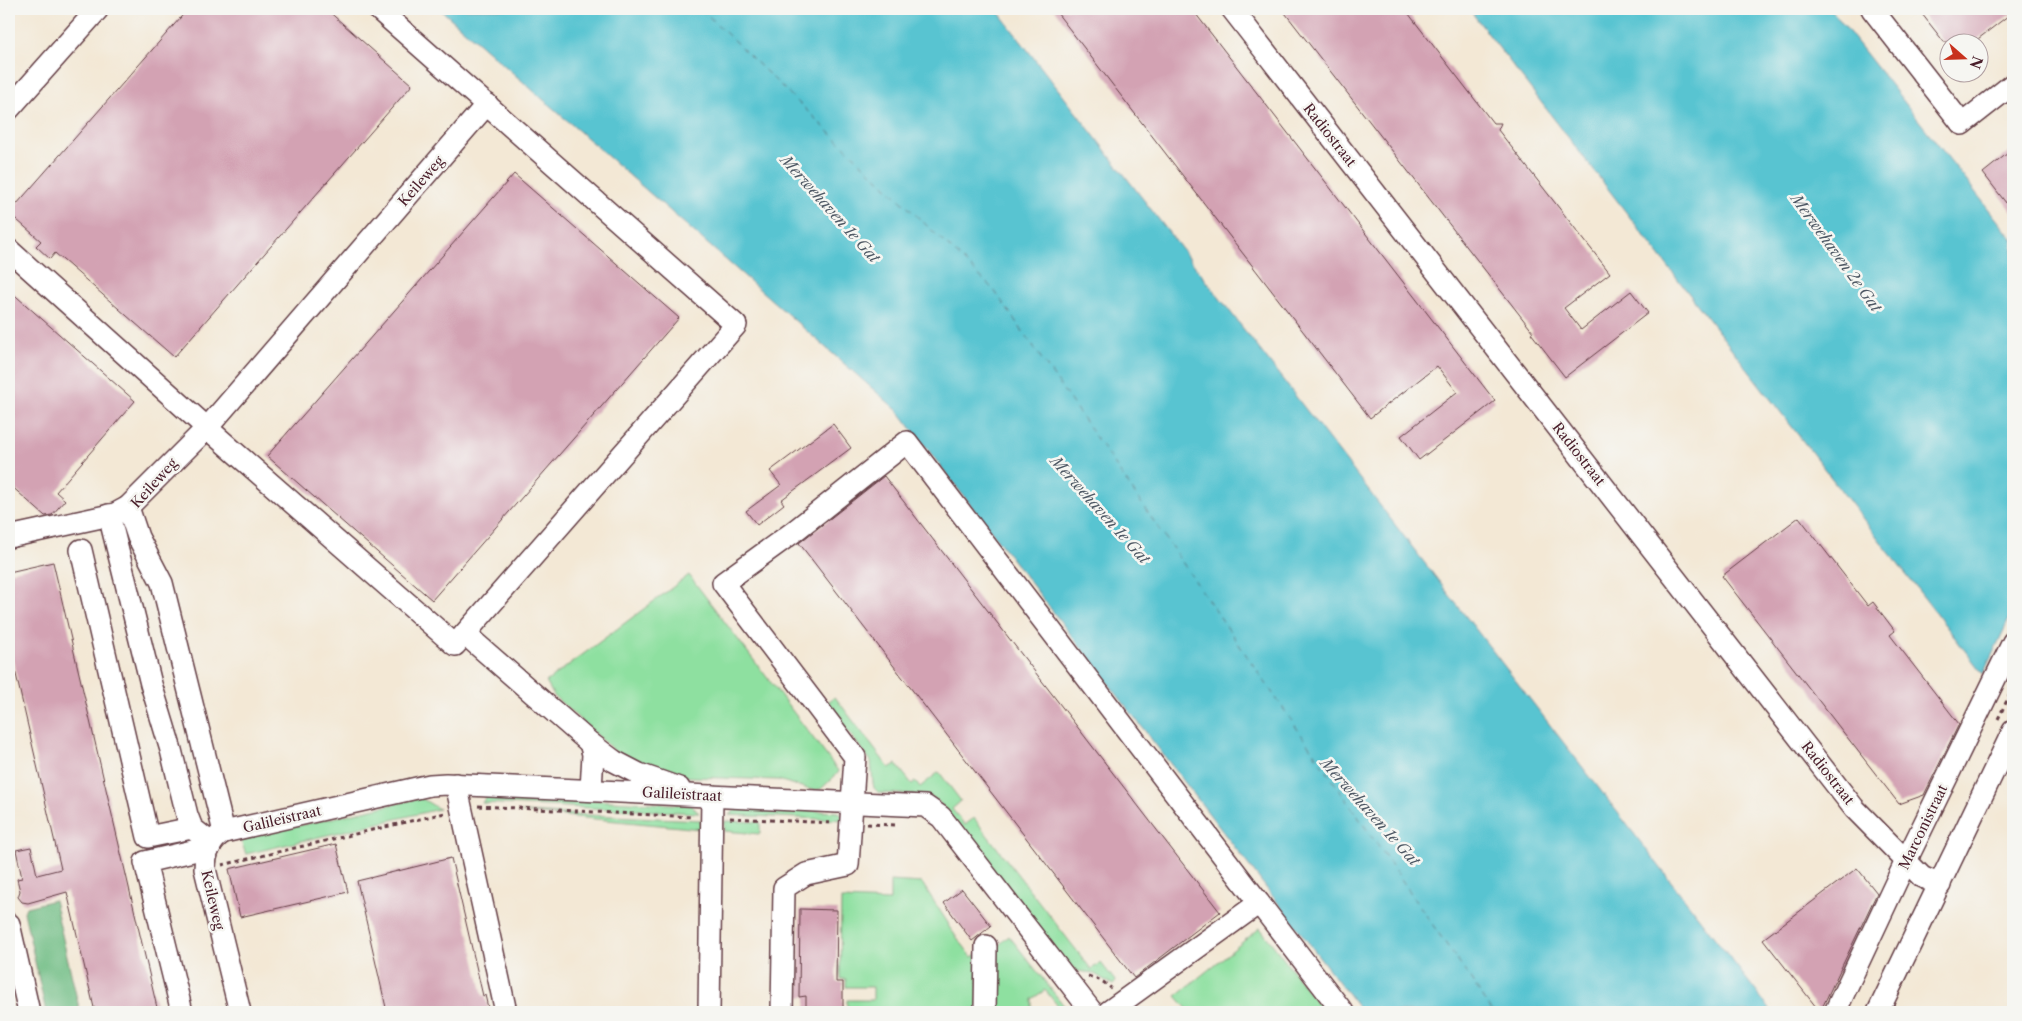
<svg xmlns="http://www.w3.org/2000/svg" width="2022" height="1021" viewBox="0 0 2022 1021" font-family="'Libre Caslon Text',serif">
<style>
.green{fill:#8ee0a0;stroke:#6c8066}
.forest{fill:#72be86;stroke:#5e6e58}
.water{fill:#58c4d1;stroke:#51727e}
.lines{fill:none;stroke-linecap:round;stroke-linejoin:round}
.ferry{stroke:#4f5965;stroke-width:1;stroke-dasharray:6 5;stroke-linecap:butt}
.building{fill:#d3a2b3}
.minor-casing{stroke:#633d44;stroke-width:24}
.path{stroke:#633d44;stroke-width:3;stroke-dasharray:4 4;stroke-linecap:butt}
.minor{stroke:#fff;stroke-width:21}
.labels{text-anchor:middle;stroke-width:5;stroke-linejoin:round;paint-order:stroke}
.street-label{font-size:14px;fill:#4a1f2b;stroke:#f6f6f2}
.water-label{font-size:15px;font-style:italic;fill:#4f5965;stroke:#f6f6f2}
</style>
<rect width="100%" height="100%" fill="#f6f6f2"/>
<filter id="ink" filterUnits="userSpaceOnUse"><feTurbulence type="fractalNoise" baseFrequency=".02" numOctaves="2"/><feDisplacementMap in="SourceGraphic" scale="10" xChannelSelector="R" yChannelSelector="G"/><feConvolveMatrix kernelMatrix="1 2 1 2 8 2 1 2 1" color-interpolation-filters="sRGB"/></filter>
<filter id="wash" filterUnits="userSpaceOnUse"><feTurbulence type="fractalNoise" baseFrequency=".0096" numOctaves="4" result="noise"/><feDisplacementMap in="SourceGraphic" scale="20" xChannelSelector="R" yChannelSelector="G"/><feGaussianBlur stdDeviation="1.12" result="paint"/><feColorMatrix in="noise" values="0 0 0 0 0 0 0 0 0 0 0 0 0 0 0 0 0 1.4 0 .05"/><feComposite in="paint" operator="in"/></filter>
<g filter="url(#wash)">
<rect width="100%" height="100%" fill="#f3e8d5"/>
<g class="green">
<polygon points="689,575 839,772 821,789 812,790 778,780 667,776 620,756 554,696 546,682"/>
<polygon points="835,697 889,768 896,764 912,784 915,782 920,787 939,772 961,801 952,809 965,825 974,818 1091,969 1101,963 1116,982 1113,985 1093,973 1077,971 1068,967 938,801 926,795 879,793 874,788 873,783 871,761 826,703"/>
<polygon points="487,795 691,805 699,813 482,803"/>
<polygon points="421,798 439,809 246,854 240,839"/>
<polygon points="739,807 839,812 845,820 729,815"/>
<polygon points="522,812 701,820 701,829"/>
<polygon points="725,821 760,822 760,834 724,831"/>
<polygon points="890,881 922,883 948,923 949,927 972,957 978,953 978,1012 847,1012 847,1000 873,1000 873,987 846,987 846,979 840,979 841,899 890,901"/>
<polygon points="1260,928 1324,1012 1190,1012 1176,996"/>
<polygon points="1009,936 1069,1012 1063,1012 1045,990 1032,999 1032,1012 993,1012 993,950"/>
</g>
<polygon class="forest" points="54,900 80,1012 46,1012 24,912 26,907"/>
<g class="water">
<polygon points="440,9 996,9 1772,1012 1362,1012 898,411"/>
<polygon points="1469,9 1831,9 2013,240 2013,611 1983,674"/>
</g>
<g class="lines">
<polyline class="ferry" points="701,9 994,290 1493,1012"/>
</g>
<g id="blocks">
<g class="building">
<polygon points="188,9 326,9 412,85 174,357 55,253 50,259 36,246 41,241 9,213"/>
<polygon points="1054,9 1192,9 1495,401 1419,460 1401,436 1457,392 1437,366 1370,418"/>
<polygon points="1282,9 1405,9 1493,123 1501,123 1498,130 1610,273 1564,308 1581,330 1631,291 1648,313 1565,377 1531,333 1533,332"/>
<polygon points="1918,9 2013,9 2013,12 1974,42 1944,42"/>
<polygon points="2013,149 2013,212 1983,173"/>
<polygon points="514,174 679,318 432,600 267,456"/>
<polygon points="9,290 135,401 56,492 65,500 52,515 45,516 9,484"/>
<polygon points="833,424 851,448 781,500 784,504 757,525 746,511 781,485 770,471"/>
<polygon points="884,476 1220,912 1134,978 799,543"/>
<polygon points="1799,517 1868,606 1873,602 1895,631 1890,635 1959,724 1924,795 1899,804 1722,576"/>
<polygon points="53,562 158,1012 95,1012 67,892 28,903 22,902 18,897 20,891 17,879 22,878 16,850 31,847 37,875 61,869 9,644 9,572"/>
<polygon points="336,844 348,892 240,917 229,869"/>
<polygon points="451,858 483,996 485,995 489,1012 387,1012 357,881"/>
<polygon points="1857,868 1877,893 1820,1012 1763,939"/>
<polygon points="962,889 991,926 972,941 944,903"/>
<polygon points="800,909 837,910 836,982 843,982 843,1012 806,1012 806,996 799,997"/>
</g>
</g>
</g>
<g filter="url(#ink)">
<use href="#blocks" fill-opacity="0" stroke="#633d44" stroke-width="1"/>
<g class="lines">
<g class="minor-casing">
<g id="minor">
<polyline points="1232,9 1854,808 1922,877 1940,885"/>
<polyline points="1872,9 1962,124 2013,84"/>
<polyline points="9,109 98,9"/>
<polyline points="9,250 207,428 455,645 736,325 378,9"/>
<polyline points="128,507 138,537 162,583 224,832"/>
<polyline points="109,515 151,684 171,750 187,815 192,828 211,843"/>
<polyline points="9,537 115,514 128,507 207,428 487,104"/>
<polyline points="81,550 148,837 192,828"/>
<polyline points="465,634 590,743"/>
<polyline points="456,784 506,1012"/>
<polyline points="591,790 593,754 590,743 614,761 639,774 679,788"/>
<polyline points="1259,903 1343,1012"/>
<polyline points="9,924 29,1012"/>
<polyline points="182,1012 145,862 210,847"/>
<path d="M240,1012L205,869C205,854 210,840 224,832L430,785L446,784L925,806L941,817L1092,1012"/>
<polyline points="709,1012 712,796"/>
<polyline points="782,1012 784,888 806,874 848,865 855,757 723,583 792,533 907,442 1259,903 1108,1012"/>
<polyline points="985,1012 986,946"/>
<polyline points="1835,1012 1906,861 2013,642"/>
<polyline points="1878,1012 2013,731"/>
</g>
</g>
<g class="path">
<polyline points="1998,719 2013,688"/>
<polyline points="478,806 693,817"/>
<polyline points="730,818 833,823"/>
<polyline points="867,824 898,825"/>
<polyline points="222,865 445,813"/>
<polyline points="1088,976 1102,981 1111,988"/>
</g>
<use href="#minor" class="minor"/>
</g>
</g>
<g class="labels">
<g class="street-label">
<text transform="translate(1330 135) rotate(52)" y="5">Radiostraat</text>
<text transform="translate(421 181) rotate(-49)" y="5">Keileweg</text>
<text transform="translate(1579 454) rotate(52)" y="5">Radiostraat</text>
<text transform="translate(154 483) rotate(-48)" y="5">Keileweg</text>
<text transform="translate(1828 773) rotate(52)" y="5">Radiostraat</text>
<text transform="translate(682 794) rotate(3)" y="5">Galileïstraat</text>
<text transform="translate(282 819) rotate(-13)" y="5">Galileïstraat</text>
<text transform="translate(1923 827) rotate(-64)" y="5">Marconistraat</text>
<text transform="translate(213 900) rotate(77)" y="5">Keileweg</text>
</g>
<g class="water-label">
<text transform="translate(830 209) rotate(48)" y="5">Merwehaven 1e Gat</text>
<text transform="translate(1836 253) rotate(54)" y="5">Merwehaven 2e Gat</text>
<text transform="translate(1100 510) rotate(48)" y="5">Merwehaven 1e Gat</text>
<text transform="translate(1370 812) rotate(48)" y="5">Merwehaven 1e Gat</text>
</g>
</g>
<rect width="2022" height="1021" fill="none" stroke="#f6f6f2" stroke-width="30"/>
<g transform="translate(1964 58) rotate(110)"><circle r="24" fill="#f6f6f2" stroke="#b1a0a2"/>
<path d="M0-4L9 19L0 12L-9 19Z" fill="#c8321e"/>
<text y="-8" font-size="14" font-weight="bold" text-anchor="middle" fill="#4a1f2b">N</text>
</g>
</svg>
